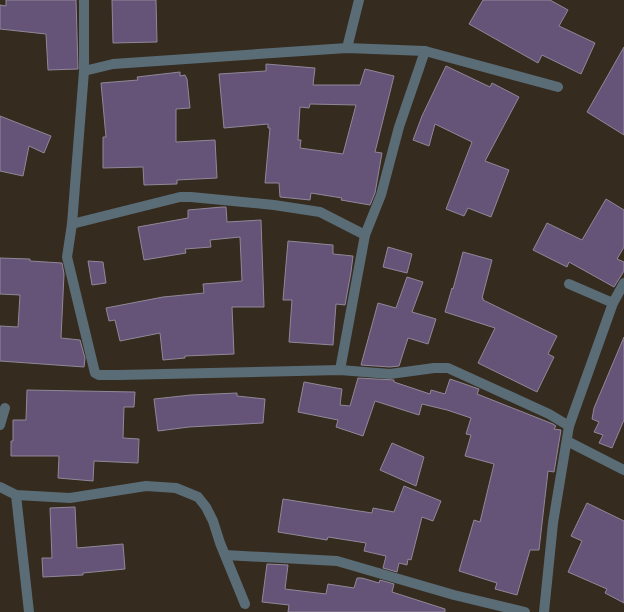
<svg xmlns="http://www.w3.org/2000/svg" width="624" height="612" viewBox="0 0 624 612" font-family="Poppins,sans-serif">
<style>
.building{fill:#665478;stroke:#908898;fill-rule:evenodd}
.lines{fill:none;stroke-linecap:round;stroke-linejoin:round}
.minor{stroke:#5a6c76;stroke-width:10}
</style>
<rect width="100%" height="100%" fill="#352b1f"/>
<g class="building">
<polygon points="6,0 76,0 78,69 48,70 46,34 0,29 0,5 6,6"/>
<polygon points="112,0 156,0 157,42 113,43"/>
<polygon points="483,0 550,0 568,10 559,26 595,43 581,74 542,55 538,63 469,24"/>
<polygon points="624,47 624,135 587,112"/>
<path d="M266,64L315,68L313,85H360L365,69L394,76L375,152L382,153L375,193L370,205L341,200L342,198L311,193L310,200L280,197L279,183H265L270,128H268V124L224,128L219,74L266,71ZM310,104L356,105L343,154L300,148L301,140H298L300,107L309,108Z"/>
<polygon points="446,66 490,87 492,83 519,97 485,161 509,170 491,217 468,208 464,216 446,209 472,142 435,124 429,146 413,140 422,116"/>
<polygon points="180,72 180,76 185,75 187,79 190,108 176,109 176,142 215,140 217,178 177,180 177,184 144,185 143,167 103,168 103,137 106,137 101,83 138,80 137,77"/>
<polygon points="0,116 51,136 44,153 29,146 23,176 0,171"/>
<polygon points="606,199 624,210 624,247 617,259 624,262 624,271 614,287 569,262 567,267 533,250 547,223 582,240"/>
<polygon points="222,207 226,207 227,222 261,220 264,307 232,307 234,354 185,356 185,358 163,360 160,333 120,341 115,320 109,321 106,308 163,297 204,293 203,284 242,281 240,237 210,240 211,247 185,249 186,253 144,260 138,227 188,218 188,210"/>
<polygon points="288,241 333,245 333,254 353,256 351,272 345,305 336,304 333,345 289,342 292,300 283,300"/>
<polygon points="388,247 412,254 407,273 383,267"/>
<polygon points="463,252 492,260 482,298 483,298 483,300 557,336 548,354 554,357 537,392 478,363 495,328 445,312 452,288 453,289"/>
<polygon points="0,258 30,259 30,261 62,263 64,274 61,338 80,340 85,358 84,367 0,361 0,326 18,327 20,295 0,294"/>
<polygon points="88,261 103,262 106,283 92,285"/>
<polygon points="407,277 423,282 412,312 436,319 428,344 408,338 399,366 390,367 361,365 378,303 396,308"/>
<polygon points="624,337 624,420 612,448 599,443 603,435 594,432 599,422 592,419 594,408"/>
<polygon points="358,378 394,380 394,382 430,394 431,390 445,394 450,379 479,389 477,394 553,424 556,426 554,429 561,430 554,472 548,471 539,550 530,550 517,595 495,589 497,583 459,571 474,520 480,522 494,464 465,456 471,435 466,434 471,418 447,410 422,404 419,415 375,401 363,436 336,427 338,420 298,412 304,382 342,389 340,405 350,406"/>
<polygon points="27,390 135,392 134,407 124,407 123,438 139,439 138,463 94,461 93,481 58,478 59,456 11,456 11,441 13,441 13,420 26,420"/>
<polygon points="237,393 237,396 265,399 263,423 189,427 158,431 154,399 191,395"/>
<polygon points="392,443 424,457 416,486 380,470"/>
<polygon points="404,486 441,501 433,521 422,517 411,560 408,559 407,565 399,563 397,572 383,568 386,556 364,551 366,543 328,537 327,540 278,532 283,499 372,513 373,508 394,512"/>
<polygon points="587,503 624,521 624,603 605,593 607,589 568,572 582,541 571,536"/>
<polygon points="75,507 77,548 123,544 125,569 83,573 83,575 43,577 42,558 52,558 50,508"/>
<polygon points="267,564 288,565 285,589 326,594 328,584 354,588 357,578 362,578 379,583 380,580 394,584 392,592 445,609 445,612 288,612 289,605 262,602"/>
</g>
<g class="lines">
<g class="minor">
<polyline points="84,0 84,71 72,224 67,257 95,373 99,375 119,375 340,370 390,374 434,368 448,368 549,414 569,426"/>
<polyline points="347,48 359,0"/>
<polyline points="84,71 113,64 347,48 425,51 558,87"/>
<polyline points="72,224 180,197 191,197 274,205 320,212 365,235"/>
<polyline points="569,284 613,303"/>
<polyline points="340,370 365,235 381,195 399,127 425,51"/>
<polyline points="0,425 5,408"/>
<polyline points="567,441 624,470"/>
<polyline points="0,487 16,495 70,498 146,486 176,488 198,497 206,507 213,521 220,543 245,604"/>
<polyline points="16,495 29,612"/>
<polyline points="225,555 337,561 454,595 525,612"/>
<polyline points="544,612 553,523 569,426 613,303 624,283"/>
</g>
</g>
</svg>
